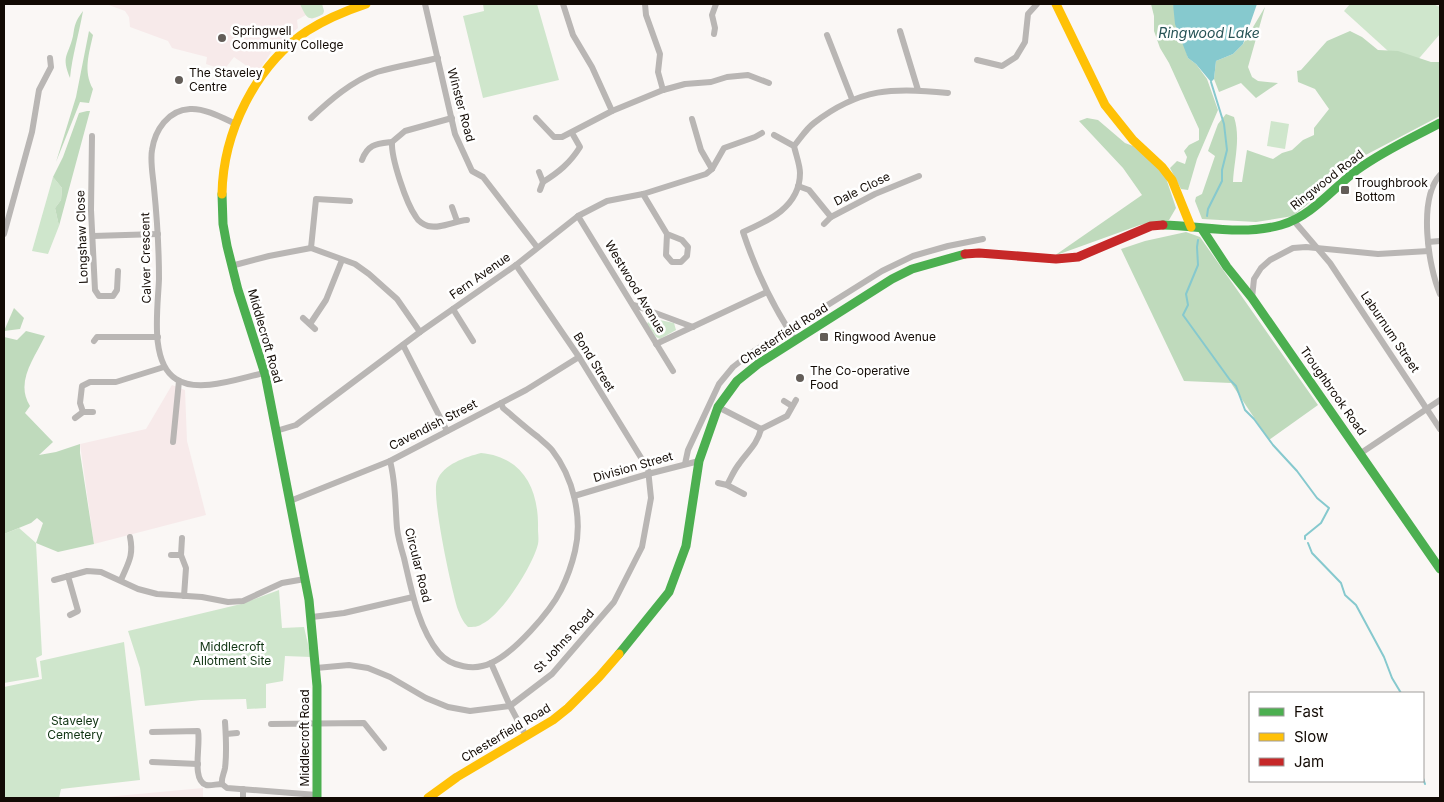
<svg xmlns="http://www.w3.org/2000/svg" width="1444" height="802" viewBox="0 0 1444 802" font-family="Inter,sans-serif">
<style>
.education{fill:#f7eaea}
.green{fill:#cfe6cc}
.forest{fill:#bfdabc}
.water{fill:#86c9ce}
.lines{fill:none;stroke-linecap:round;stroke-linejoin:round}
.stream{stroke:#86c9ce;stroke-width:2}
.street{stroke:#b9b6b4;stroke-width:6}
.fast{stroke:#4caf50;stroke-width:9}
.slow{stroke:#ffc107;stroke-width:9}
.jam{stroke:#c62828;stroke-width:9}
.poi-dot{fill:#635d58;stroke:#fff;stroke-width:2}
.labels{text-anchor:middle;stroke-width:5;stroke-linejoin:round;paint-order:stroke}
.poi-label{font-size:12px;fill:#120a04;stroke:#fff;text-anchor:start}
.street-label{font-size:12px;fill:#120a04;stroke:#fff}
.park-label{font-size:12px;fill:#0f3311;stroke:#fff}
.water-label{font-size:14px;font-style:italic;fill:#275356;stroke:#fff}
</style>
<rect width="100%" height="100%" fill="#faf7f5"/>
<g class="education">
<polygon points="106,4 323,4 322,5 324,11 323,14 312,19 306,15 297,20 298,28 272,51 260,69 251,69 234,57 224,70 206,64 207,57 172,48 168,41 130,27 129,17 125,11"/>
<polygon points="172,385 185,390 187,441 206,515 94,544 80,444 146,429"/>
<polygon points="203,788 203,798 95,798"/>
</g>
<g class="green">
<path d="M300,4H322L324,11L323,14C308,22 307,19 300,4Z"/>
<polygon points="483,4 537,4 559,80 483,98 463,16 484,11"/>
<polygon points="1350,4 1433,4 1440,7 1440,34 1409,70 1344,11"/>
<polygon points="1271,121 1289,124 1285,149 1267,146"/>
<polygon points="53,177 62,188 61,200 55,208 59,226 48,254 32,251"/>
<polygon points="650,318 674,323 676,330 660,339 656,337 647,324"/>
<path d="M481,453C523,457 539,489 538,529C538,533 539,539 538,544C533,565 502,615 482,624C478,627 473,627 468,627C463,622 461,617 458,610C452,592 431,496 437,481C443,464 466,457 481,453Z"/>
<polygon points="19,528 36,543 42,655 36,658 39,677 4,683 4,534"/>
<polygon points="279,590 282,628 304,627 311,657 285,656 283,681 266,684 266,708 247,709 246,699 201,700 145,706 140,668 128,631 241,604"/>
<polygon points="124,642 140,780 61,789 59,798 4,798 4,687 42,679 40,661"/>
</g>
<g class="forest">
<polygon points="1151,4 1173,4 1188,58 1196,64 1207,79 1218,110 1197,159 1188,190 1181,189 1170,168 1177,161 1185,164 1187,157 1184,151 1189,145 1199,140 1199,129 1169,63 1160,48 1154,31 1154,16"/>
<polygon points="1265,7 1248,67 1252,77 1258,81 1278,83 1256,98 1241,83 1219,92 1214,79 1216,61 1233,54 1243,44"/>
<path d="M83,11C79,34 72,56 70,78C61,55 68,57 73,36C75,24 75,22 83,11Z"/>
<path d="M89,31L93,35C89,54 83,71 93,89L89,103L80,102L56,162L76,97Z"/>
<path d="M1350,31L1362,37L1378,50L1398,51L1431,62H1440V116L1339,169L1315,198L1293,216L1256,222L1202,219L1195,201L1196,197L1202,194L1215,156L1208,151L1218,124L1226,114L1234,117C1241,138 1234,161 1233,182H1242L1247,150L1273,159L1282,153L1292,150L1303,140L1314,135V128L1329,109L1315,89L1298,82L1297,71L1301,70L1327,41Z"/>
<polygon points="87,111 90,111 59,226 55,208 61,200 62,188 53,177 63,157 79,113"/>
<polygon points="1087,118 1098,120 1125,143 1133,146 1163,172 1166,178 1176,208 1169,220 1140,225 1054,256 1142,195 1123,168 1079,121"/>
<polygon points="1186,232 1200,237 1318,405 1269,440 1231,383 1184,381 1121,249 1145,241"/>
<polygon points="14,308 24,318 20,329 4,331"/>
<path d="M26,331L45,336C34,359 15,382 30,406L25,413L53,442L39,455L56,452L80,444V453L94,544L58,552L36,543L43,523L37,518L31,523L4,534V337L17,340Z"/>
</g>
<polygon class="water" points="1173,4 1257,4 1243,44 1233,54 1216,61 1214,79 1211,82 1196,64 1188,58 1175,24"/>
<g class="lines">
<g class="stream">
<polyline points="1207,216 1208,209 1222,181 1222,170 1227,150 1224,124 1211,82"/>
<polyline points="1198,240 1197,247 1198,265 1186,294 1188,305 1183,315 1230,380 1236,386 1245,410 1254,419 1273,445 1297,471 1317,498 1329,508 1321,523 1305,536 1305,539"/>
<polyline points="1308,543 1312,553 1341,583 1345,595 1356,605 1384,657 1392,678 1401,693"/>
<polyline points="1423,778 1425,784"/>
</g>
<g class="street">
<polyline points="425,4 455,134 472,171 483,177 537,247"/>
<polyline points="563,4 573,35 592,67 612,111"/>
<polyline points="645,4 646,15 660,54 658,72 663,90"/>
<polyline points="900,31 918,90"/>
<polyline points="714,34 715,28 712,15 716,4"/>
<polyline points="827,35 852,99"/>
<polyline points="977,60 1002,66 1016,57 1025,42 1028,14 1037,4"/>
<path d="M311,118C330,100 352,81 377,72C397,66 418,63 438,58"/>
<path d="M452,118L405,131L392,142C391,158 406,203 416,217C418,221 424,225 428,226C441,229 454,221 467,220"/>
<polyline points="536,118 554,137 562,137 612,111 663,90 685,84 711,82 727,77 748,75 769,83"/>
<polyline points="692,119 701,150 712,169"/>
<path d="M236,124C223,118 205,108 190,109C168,110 155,130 152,150C150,161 153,176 154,188C157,218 159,248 159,279C158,307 149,362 176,379C198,394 240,378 264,373"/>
<path d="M774,135L794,146C796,155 800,165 800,173C800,207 768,221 743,232C756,271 773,307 796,341"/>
<polyline points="92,136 91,210 95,290 99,296 113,296 117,290 118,271"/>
<path d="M794,146C800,139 806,129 814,123C859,88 894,87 948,93"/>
<path d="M362,160C368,144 376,144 392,142"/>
<polyline points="539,172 543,182 540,190"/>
<path d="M1440,175C1418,199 1428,266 1440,294"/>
<path d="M543,182C559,172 570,163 580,147L572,133"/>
<polyline points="798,186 809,190 831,217 875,194 919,176"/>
<polyline points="643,194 667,234 682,240 688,247 687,256 681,262 672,262 666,255 667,234"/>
<polyline points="452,207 457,221"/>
<polyline points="578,216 673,371"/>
<polyline points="1294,221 1330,263 1440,429"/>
<polyline points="824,224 831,217"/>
<polyline points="4,234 32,132 39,90 51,67 50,58"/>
<polyline points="93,236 158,234"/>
<polyline points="1428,242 1440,241"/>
<polyline points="311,248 316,199 350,201"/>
<polyline points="231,266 269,256 311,248 355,264 369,274 397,299 420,332"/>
<polyline points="1252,298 1254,279 1261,268 1270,260 1293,248 1306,247 1378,254 1429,251"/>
<polyline points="634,305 693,327"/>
<polyline points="453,309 473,341"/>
<polyline points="303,318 315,329"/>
<polyline points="310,324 326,300 342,260"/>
<polyline points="94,341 97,337 158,337"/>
<polyline points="656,344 767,292"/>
<polyline points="403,345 447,431"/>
<polyline points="784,401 792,406"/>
<polyline points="718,407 761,429"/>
<polyline points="83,412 80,403 82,386 90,382 116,382 164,367"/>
<polyline points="75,418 83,412 93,412"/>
<polyline points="761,429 787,416 796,400"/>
<polyline points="276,431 296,425 420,332 516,265 578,216 607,201 643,194 706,174 712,169 724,148 755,137 762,133"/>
<polyline points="173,442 179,381"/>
<polyline points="1361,453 1440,400"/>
<path d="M390,461C396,483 395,505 397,528C398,538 401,548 404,558C411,588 418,628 439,653C451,667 475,671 491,663C514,653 550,612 561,590C567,578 572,564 575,551C583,517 573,477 552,450C548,445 542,441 538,437C526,428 515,418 503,408L501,403"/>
<polyline points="685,464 688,450 719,384 733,367 751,353 882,271 913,256 948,246 983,239"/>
<polyline points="718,483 727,485 744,494"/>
<path d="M727,485C731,478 734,470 739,464C748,451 757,445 761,429"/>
<polyline points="574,496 648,474 699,461"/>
<polyline points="290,501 390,461 526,390 579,357"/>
<polyline points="182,538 181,555 186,568 184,596"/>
<polyline points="171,555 181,555"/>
<polyline points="68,576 78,611 70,615"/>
<polyline points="54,580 87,571 101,572 138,589 157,594 202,597 228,602 243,601 282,583 305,579"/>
<path d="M121,580C128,563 134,556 130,537"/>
<polyline points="312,617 344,613 413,597"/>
<polyline points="491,663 510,706 526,736"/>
<polyline points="316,668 349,665 368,668 390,677 426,698 448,707 470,711 510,706 552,674 614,602 642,547 651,498 648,469 579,357 516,265"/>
<polyline points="271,724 364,723 384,748"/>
<path d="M152,732L198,731C201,745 191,780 206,785C210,786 217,784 222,784L227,788L317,795"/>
<polyline points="226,734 237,733"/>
<polyline points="152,762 198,764"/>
<path d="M222,784C221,778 224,774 225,768C227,753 226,737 225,722"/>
<polyline points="243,789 243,798"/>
</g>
<g class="fast">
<polyline points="222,194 223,224 227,246 238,290 265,374 309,600 317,686 317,798"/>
<path d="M1163,225C1203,226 1241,236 1281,225C1312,216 1332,189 1357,170C1383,151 1412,138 1440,123"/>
<polyline points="1202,229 1227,267 1252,298 1440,569"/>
<polyline points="619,654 669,592 686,546 699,461 718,407 737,381 758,364 892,279 912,269 965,254"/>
</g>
<g class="slow">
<polyline points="1056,4 1105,105 1133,140 1162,167 1172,180 1191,227"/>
<path d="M222,194C223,133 255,66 307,31C326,19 345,11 366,4"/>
<polyline points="428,798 457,777 553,720 568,708 599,677 619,654"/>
</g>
<polyline class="jam" points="965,254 979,253 1056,259 1078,257 1151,226 1163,225"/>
</g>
<g class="poi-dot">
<circle cx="222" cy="38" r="5"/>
<circle cx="179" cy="80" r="5"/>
<rect x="1340" y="185" width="10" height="10" rx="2.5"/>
<rect x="819" y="332" width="10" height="10" rx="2.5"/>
<circle cx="800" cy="378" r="5"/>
</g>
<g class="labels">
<g class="poi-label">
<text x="232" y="35">Springwell<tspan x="232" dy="14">Community College</tspan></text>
<text x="189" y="77">The Staveley<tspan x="189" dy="14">Centre</tspan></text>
<text x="1355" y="187">Troughbrook<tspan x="1355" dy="14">Bottom</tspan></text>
<text x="834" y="341">Ringwood Avenue</text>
<text x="810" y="375">The Co-operative<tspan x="810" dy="14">Food</tspan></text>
</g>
<g class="street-label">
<text transform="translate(461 105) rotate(75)" y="4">Winster Road</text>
<text transform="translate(1327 180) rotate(-38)" y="4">Ringwood Road</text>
<text transform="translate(862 189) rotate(-26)" y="4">Dale Close</text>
<text transform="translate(82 237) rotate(-92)" y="4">Longshaw Close</text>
<text transform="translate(146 258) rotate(-91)" y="4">Calver Crescent</text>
<text transform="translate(480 276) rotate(-35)" y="4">Fern Avenue</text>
<text transform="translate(635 287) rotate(59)" y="4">Westwood Avenue</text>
<text transform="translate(1390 332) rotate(56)" y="4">Laburnum Street</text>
<text transform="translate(784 334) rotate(-33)" y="4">Chesterfield Road</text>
<text transform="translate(265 336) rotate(74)" y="4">Middlecroft Road</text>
<text transform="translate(594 362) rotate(58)" y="4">Bond Street</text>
<text transform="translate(1333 391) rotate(55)" y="4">Troughbrook Road</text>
<text transform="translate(433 425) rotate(-27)" y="4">Cavendish Street</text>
<text transform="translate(633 467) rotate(-16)" y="4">Division Street</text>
<text transform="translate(418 565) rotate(76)" y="4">Circular Road</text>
<text transform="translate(564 641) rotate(-47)" y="4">St Johns Road</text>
<text transform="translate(506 733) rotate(-31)" y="4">Chesterfield Road</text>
<text transform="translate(305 738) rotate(-90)" y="4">Middlecroft Road</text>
</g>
<g class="park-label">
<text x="232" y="651">Middlecroft<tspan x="232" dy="14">Allotment Site</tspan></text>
<text x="75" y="725">Staveley<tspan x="75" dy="14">Cemetery</tspan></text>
</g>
<g class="water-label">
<text x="1209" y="38">Ringwood Lake</text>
</g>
</g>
<rect width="1444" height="802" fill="none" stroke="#120a04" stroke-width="10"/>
<rect x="1249" y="692" width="175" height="90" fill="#ffffff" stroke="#a09d9b"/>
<rect x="1259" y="708" width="25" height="8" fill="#4caf50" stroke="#a09d9b"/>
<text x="1294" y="717" font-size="15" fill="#120a04">Fast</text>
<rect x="1259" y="733" width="25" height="8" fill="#ffc107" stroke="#a09d9b"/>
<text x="1294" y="742" font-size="15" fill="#120a04">Slow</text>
<rect x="1259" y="758" width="25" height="8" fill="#c62828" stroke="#a09d9b"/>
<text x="1294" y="767" font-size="15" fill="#120a04">Jam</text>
</svg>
